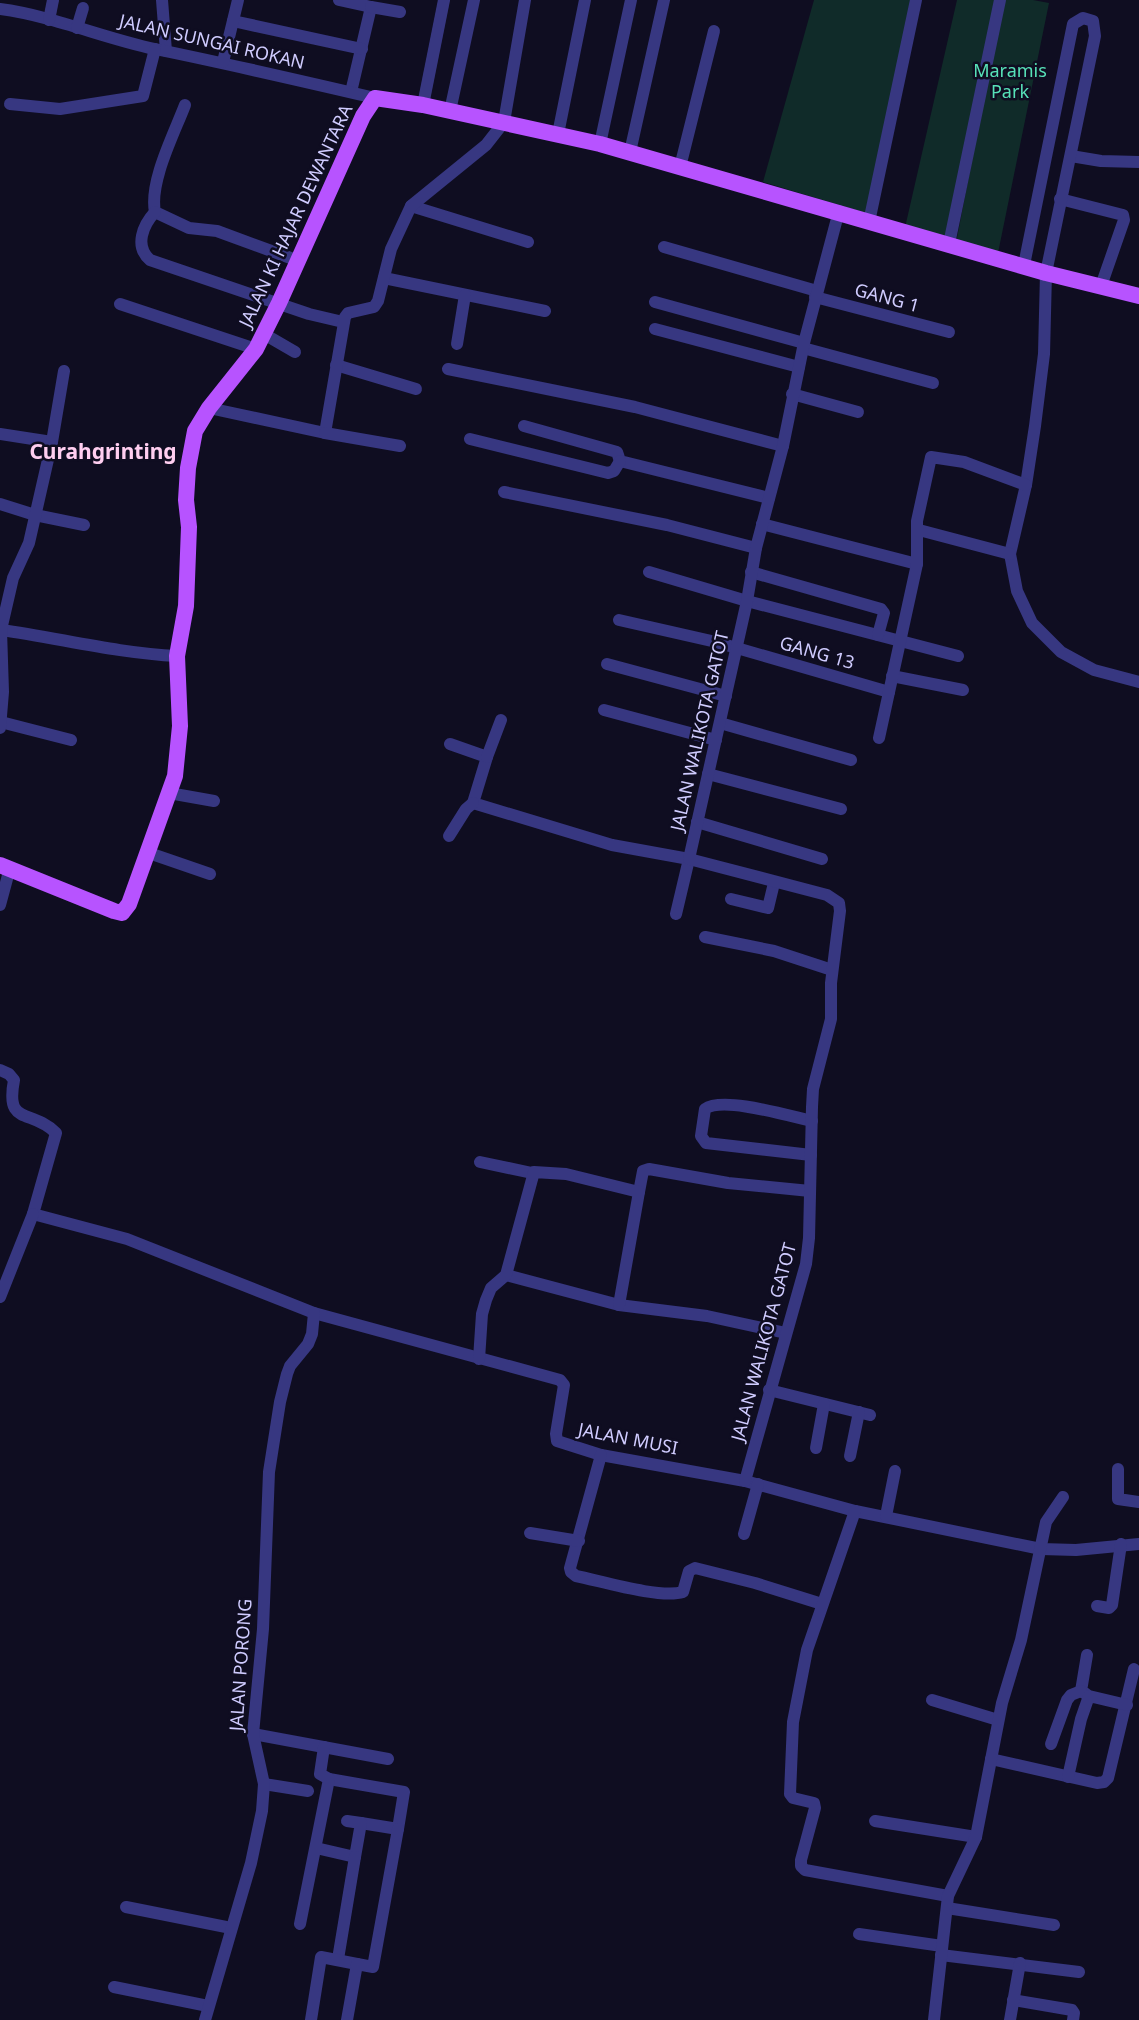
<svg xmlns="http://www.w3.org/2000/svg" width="1139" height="2020" viewBox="0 0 1139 2020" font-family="'Noto Sans',sans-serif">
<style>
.green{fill:#102b29}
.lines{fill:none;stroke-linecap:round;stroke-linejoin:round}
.minor{stroke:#373781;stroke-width:12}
.major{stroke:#b753ff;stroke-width:16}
.labels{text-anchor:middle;stroke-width:5;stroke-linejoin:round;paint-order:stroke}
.street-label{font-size:18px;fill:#d0ccff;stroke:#0f0d21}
.park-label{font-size:18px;fill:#57e1b8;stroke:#0f0d21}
.quarter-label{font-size:21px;font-weight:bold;fill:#ffcef0;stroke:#0f0d21}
</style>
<rect width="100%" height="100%" fill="#0f0d21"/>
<g class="green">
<polygon points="814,0 912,0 869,214 763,182"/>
<polygon points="957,0 997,0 946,242 904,232"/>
<polygon points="1003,0 1033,0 1049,3 998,253 956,243"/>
</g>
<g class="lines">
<g class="minor">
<polyline points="162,0 166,51"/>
<polyline points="339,0 371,7 351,92"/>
<polyline points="371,7 400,12"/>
<path d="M0,9C53,16 103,38 155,49C229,64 302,81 375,98"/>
<polyline points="49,20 53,0"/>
<polyline points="233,21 362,49"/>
<polyline points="77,28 83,8"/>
<polyline points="223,62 238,0"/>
<polyline points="10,104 60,109 143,96 155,49"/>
<path d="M185,105C174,134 149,182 155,212L189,228L217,231L296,260"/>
<polyline points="423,105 444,0"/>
<polyline points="450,111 474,0"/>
<polyline points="558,134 585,0"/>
<polyline points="600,144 631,0"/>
<polyline points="630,152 664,0"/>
<polyline points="1071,156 1101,161 1139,162"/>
<polyline points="680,167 714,31"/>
<polyline points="1060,199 1123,215 1124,220 1101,286"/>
<polyline points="411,206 528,242"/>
<path d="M155,212C143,225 134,246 150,260L309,314L343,322"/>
<polyline points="869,222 916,0"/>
<polyline points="949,244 1000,0"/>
<polyline points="664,247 817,291"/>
<polyline points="1024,265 1073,24 1083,18 1093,21 1095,36 1046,273 1044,354 1035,426 1026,485 1010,554 1017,591 1032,623 1061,652 1094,670 1139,682"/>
<polyline points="384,278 545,311"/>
<polyline points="815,297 949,332"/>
<polyline points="655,302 804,343"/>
<polyline points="120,304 256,349"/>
<polyline points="655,329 799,367"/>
<polyline points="264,334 295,352"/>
<polyline points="457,344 465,295"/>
<polyline points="803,348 933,383"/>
<polyline points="336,365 416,389"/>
<polyline points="448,369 635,407 783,446"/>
<polyline points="792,394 858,412"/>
<polyline points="209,408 325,433 345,317 348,313 374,307 378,301 391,249 411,206 486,145 504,122 525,0"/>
<polyline points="524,426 617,452 620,461 769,498"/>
<polyline points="325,433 400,446"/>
<polyline points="0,434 52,442"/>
<polyline points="470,439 608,473 614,471 620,461"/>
<polyline points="504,492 667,525 756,548"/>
<polyline points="0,504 35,515 84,525"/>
<polyline points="762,524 917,564"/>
<polyline points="919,530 1010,554"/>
<polyline points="649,572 747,601 958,656"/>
<polyline points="751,572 881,609 884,613 878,635"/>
<polyline points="619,620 716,642 889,692"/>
<path d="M1,630C59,638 117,653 177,656"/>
<polyline points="607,664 726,696"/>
<polyline points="892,676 963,690"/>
<polyline points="604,710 716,740"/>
<polyline points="1,722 71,740"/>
<polyline points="720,723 851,760"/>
<polyline points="0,728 3,692 1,630 13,578 29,543 52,442 64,371"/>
<polyline points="879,738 917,564 917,521 931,457 964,462 1026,485"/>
<polyline points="450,744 487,757 473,803 612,845 689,859 676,914"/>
<polyline points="487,757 501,720"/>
<polyline points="708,774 841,809"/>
<polyline points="169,793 214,801"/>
<polyline points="697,822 822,859"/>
<polyline points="449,836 466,809 473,803"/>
<polyline points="149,853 210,874"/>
<polyline points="731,899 768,908 774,883"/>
<polyline points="0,905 10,868"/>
<polyline points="705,937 774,951 832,970"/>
<path d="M0,1070L9,1074L14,1080C5,1127 31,1108 56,1133L33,1214L127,1239L314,1313L560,1380L564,1385L556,1434L557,1441L601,1455L745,1481L855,1511L1041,1549L1076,1550L1139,1544"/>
<path d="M811,1155L706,1143L701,1136L705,1109C723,1096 789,1116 812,1121"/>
<polyline points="480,1162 532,1173"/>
<polyline points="639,1192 643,1171 649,1169 728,1183 810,1191"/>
<polyline points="506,1275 619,1305 707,1316 786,1333"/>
<polyline points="0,1297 33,1214"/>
<polyline points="479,1359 482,1314 486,1300 491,1288 506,1275 534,1172 566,1174 639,1192 619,1305"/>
<polyline points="769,1390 870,1415"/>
<polyline points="816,1448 824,1404"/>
<path d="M601,1455L570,1568L571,1572L576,1576C601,1581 660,1599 683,1592L689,1571L695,1568L755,1583L822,1604"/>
<polyline points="850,1456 859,1412"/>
<polyline points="1118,1469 1118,1499 1139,1502"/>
<polyline points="745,1481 806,1264 809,1238 812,1107 813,1089 831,1019 831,983 840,911 839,903 827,895 689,859 747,601 756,548 783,446 804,343 839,211"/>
<polyline points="855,1511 807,1650 793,1722 790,1794 793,1798 814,1803 815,1808 801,1860 801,1866 805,1870 948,1896"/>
<polyline points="886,1516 895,1471"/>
<polyline points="530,1533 579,1541"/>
<polyline points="744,1534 758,1484"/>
<polyline points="1097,1606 1109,1608 1112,1605 1121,1544"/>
<polyline points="1086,1694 1081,1691 1087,1655"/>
<polyline points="932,1700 998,1720"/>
<polyline points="253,1734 388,1759"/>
<polyline points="1051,1744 1067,1700 1071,1695 1081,1691"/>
<polyline points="991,1759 1097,1783 1104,1782 1108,1778 1134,1669"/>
<polyline points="1068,1777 1081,1719 1089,1696 1127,1705"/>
<polyline points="329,1779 404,1792 398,1829 361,1823"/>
<polyline points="264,1784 308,1791"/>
<polyline points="875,1821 976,1837"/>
<polyline points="316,1848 355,1857 361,1823 347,1821"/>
<polyline points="126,1907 231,1928"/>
<polyline points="947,1908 1054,1925"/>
<polyline points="300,1924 329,1779 320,1774 324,1747"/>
<polyline points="859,1934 942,1946"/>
<polyline points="941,1955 1079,1972"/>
<polyline points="338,1959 355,1857"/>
<polyline points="114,1987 208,2006"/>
<polyline points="1013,2000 1072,2010 1074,2013 1073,2020"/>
<polyline points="205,2020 251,1863 262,1811 264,1784 253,1734 263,1629 269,1472 280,1402 287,1374 290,1366 308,1344 312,1334 314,1313"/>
<polyline points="311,2020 321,1957 357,1964"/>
<polyline points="347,2020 357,1964 373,1967 398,1829"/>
<polyline points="934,2020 948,1896 976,1837 1002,1703 1021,1640 1046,1522 1063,1497"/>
<polyline points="1010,2020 1020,1963"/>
</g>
<polyline class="major" points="0,865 114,911 122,913 129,904 175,776 180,726 177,656 186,606 189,527 186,500 188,468 195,431 209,408 256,349 279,303 363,116 375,98 423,105 600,144 1046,273 1139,296"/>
</g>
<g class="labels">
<g class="street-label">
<text transform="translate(212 42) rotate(13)" y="6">JALAN SUNGAI ROKAN</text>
<text transform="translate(296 216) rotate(-65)" y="6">JALAN KI HAJAR DEWANTARA</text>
<text transform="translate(887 298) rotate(15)" y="6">GANG 1</text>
<text transform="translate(817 653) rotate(16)" y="6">GANG 13</text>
<text transform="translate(700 731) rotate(-77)" y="6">JALAN WALIKOTA GATOT</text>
<text transform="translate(764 1342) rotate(-75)" y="6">JALAN WALIKOTA GATOT</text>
<text transform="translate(628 1439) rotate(11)" y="6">JALAN MUSI</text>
<text transform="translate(241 1665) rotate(-86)" y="6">JALAN PORONG</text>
</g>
<g class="park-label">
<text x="1010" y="77">Maramis<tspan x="1010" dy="21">Park</tspan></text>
</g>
<g class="quarter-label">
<text x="103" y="459">Curahgrinting</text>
</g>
</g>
</svg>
